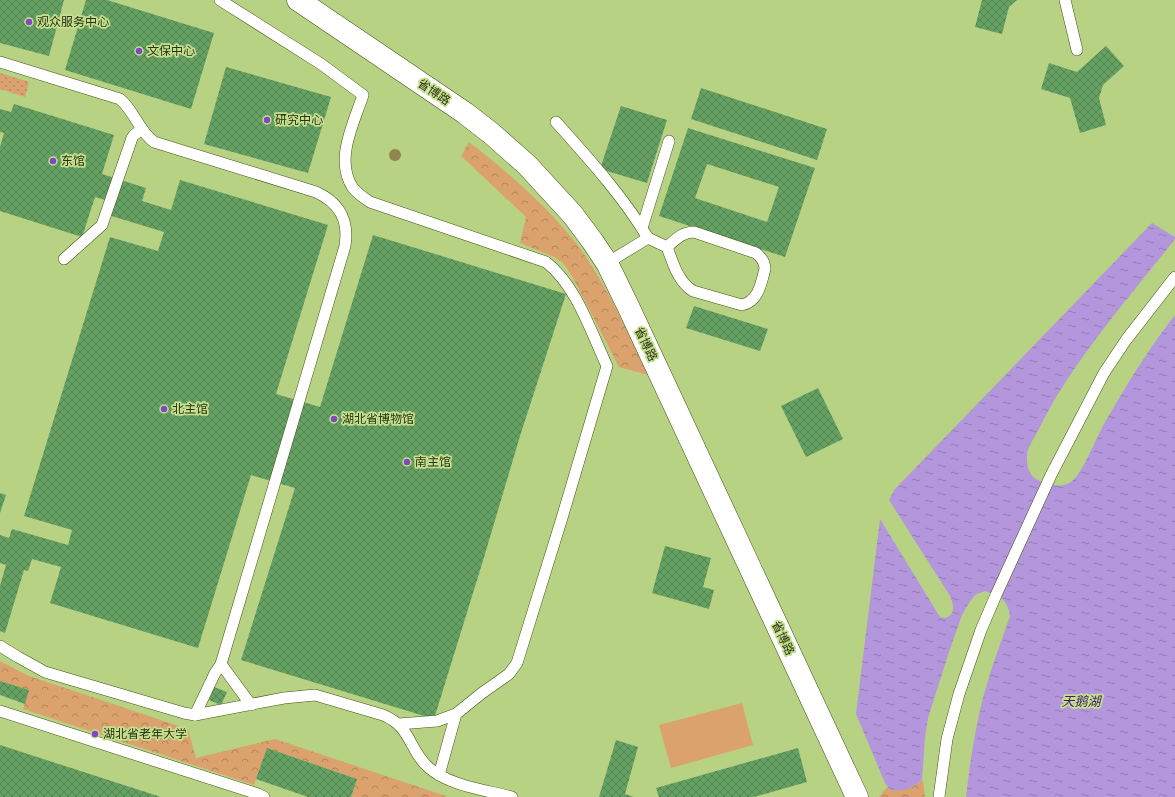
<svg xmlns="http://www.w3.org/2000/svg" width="1175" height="797" viewBox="0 0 1175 797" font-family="Bitter,'Noto Sans SC',serif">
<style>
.grass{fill:url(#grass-dots)}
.forest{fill:url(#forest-crowns)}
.green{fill:#dba26d}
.water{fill:url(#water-ripples)}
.building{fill:url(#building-cross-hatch);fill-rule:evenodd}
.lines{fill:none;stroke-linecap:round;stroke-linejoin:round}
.service-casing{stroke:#425216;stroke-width:12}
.minor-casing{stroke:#425216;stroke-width:23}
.service{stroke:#fff;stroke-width:11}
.minor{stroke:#fff;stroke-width:22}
.tree{fill:#90854a}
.poi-dot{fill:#8248bf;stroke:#c5df8f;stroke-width:1.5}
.labels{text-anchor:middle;stroke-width:3.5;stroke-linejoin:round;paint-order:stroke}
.poi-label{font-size:12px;fill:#2a3413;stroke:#c5df8f;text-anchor:start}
.street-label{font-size:12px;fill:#2a3413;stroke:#c5df8f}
.water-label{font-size:13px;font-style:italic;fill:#441a6b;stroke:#c5df8f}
</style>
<defs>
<pattern id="grass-dots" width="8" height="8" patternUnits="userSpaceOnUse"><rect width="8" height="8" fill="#dba26d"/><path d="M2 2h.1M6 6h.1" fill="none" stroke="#b28558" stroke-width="1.8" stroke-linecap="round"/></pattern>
<pattern id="forest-crowns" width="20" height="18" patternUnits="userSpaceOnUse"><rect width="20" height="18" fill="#dba26d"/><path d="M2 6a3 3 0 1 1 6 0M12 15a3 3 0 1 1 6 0" fill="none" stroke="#b28558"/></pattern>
<pattern id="water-ripples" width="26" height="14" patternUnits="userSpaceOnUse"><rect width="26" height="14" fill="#b496dc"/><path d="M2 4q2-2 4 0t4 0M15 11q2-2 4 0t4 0" fill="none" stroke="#937bb1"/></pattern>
<pattern id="building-cross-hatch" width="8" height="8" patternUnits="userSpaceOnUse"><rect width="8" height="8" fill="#66a164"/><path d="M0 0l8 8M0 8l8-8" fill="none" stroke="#548451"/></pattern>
</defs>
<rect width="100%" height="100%" fill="#b8d283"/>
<polygon class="grass" points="0,73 29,82 25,97 0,89"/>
<g class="forest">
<path d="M469,142C506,171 545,204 575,242C606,282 626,330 648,375L619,367L572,276L563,263L554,257L520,243L526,217L461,156Z"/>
<polygon points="0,661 29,676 188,729 196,758 275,739 446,796 446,797 351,797 357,779 267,748 254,785 23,709 29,690 0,681"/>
<polygon points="923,780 925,797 879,797 887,787 890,790 912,787"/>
</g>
<polygon class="green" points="742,703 753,745 671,768 659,725"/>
<path class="water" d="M1152,223L1175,237V239C1135,290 1092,339 1058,394C1051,405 1045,417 1039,429C1035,437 1027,447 1027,456C1027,467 1028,476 1040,481C1049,485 1062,488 1071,482C1083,473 1096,438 1104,424C1126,386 1148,349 1175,315V797H966C970,762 975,728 984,694C991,668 1001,642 1010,616C1007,598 1000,597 985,591L975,595L969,603L962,615L950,649L928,718L925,738L922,780C913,788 903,792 890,790L885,783L856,714L880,519L940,617L944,618C956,616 954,605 950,596L889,500L895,489Z"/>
<g class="building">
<polygon points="0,0 64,0 49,56 0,43"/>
<polygon points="86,0 107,0 214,33 191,109 65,70"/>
<polygon points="982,0 1017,0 1009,7 1002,34 975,27"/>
<polygon points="1106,46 1124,66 1103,85 1099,98 1106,125 1080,133 1070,98 1041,89 1049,63 1077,72"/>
<polygon points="226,67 331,97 308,173 204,144"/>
<polygon points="701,88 827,129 817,160 691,119"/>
<polygon points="14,104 114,135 102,174 146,188 142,201 171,210 180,180 328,225 276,394 320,407 373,235 566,294 520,436 482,564 434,719 241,660 295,488 251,475 198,648 50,603 61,567 32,559 28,571 24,570 5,633 0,631 0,586 6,565 0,563 0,535 9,538 12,529 68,545 72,530 24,516 110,237 158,251 164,232 105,214 109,201 95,197 82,237 0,211 0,147 4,133 0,132 0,109 11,112"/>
<polygon points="621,106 667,120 647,183 600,169"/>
<path d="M688,128L815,168L785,257L659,216ZM707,164L779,187L767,222L695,198Z"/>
<polygon points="694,306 768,329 760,351 686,328"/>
<polygon points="818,388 843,439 806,457 781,406"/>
<polygon points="0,493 6,495 0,513"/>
<polygon points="665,546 711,558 703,587 714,590 709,609 652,593"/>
<polygon points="0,681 29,690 25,704 0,695"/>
<polygon points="214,687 227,692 221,705 209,700"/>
<polygon points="616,740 638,747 625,794 634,797 599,797"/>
<polygon points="0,745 161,797 0,797"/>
<polygon points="267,748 357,779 351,797 308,797 256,779"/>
<polygon points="798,748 807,782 754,797 659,797 656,788"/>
</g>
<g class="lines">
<g class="service-casing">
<g id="service">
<path d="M220,0L321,64L363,95C354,123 334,160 353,188C358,194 364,198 370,202L546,262C576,285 591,332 607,366L562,518L517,663L509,674L482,693L456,714L439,775"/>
<polyline points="1065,0 1077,50"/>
<path d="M0,62L120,99C135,112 139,131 154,142L316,192C340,203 349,220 345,246L221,664L215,673L195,715"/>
<path d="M556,122C589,159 622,195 648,238L607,263"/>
<polyline points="642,228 669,141"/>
<path d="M648,238L667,247C673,263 678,282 693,291L742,305C759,301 761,283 765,269C765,262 761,257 756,253L694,232C682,232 675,240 667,247"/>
<polyline points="64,259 102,225 132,138 134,135 142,129"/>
<path d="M0,646L18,657L45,672L184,713L195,715L284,698L315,695L383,715C412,727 408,749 428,767C449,786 486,790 512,797"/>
<polyline points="221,664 251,705"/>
<polyline points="0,711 258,794 264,797"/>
<polyline points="399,724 437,721 456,714"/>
<polyline points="939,797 947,739 959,694 981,630 996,595 1051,475 1104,373 1126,340 1175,277"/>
</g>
</g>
<g class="minor-casing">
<polyline id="minor" points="298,0 465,113 492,134 527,165 573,215 593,242 607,263 628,306 857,797"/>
</g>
<use href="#service" class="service"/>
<use href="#minor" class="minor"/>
</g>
<circle class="tree" cx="395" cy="155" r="6"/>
<g class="poi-dot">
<circle cx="29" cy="22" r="4"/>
<circle cx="139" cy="51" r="4"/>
<circle cx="267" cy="120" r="4"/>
<circle cx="53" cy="161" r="4"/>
<circle cx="164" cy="409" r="4"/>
<circle cx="334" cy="419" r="4"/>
<circle cx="407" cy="462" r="4"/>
<circle cx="95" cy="734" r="4"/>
</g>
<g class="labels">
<g class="poi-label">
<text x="37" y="26">观众服务中心</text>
<text x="147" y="55">文保中心</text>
<text x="275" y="124">研究中心</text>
<text x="61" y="165">东馆</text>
<text x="172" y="413">北主馆</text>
<text x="342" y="423">湖北省博物馆</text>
<text x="415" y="466">南主馆</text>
<text x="103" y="738">湖北省老年大学</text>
</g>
<g class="street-label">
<text transform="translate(434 92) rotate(34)" y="4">省博路</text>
<text transform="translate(646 344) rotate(65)" y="4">省博路</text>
<text transform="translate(783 638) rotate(65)" y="4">省博路</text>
</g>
<g class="water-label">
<text x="1081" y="706">天鹅湖</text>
</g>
</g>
</svg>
